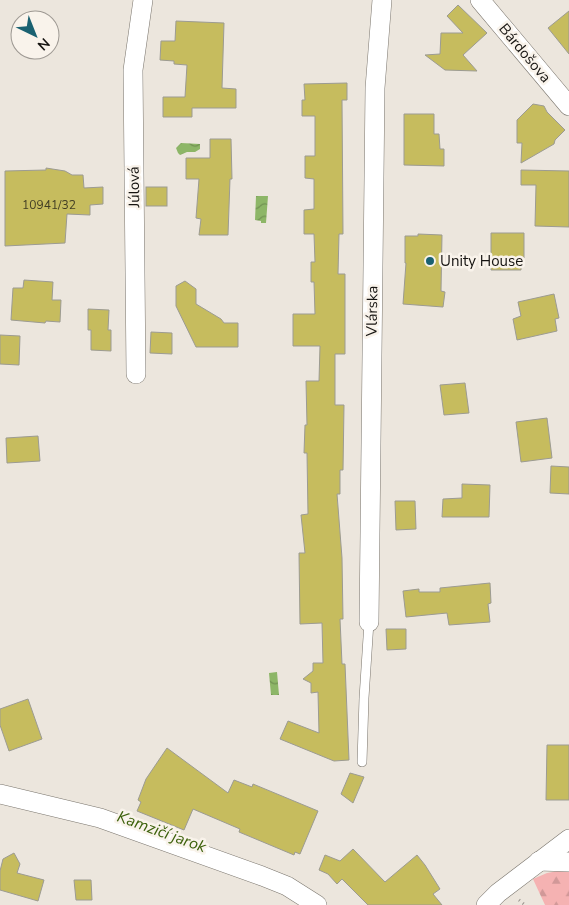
<svg xmlns="http://www.w3.org/2000/svg" width="569" height="905" viewBox="0 0 569 905" font-family="'Nunito Sans',sans-serif">
<style>
.forest{fill:url(#forest-firs)}
.water{fill:url(#water-waves)}
.building{fill:#c6bc5e;stroke:#9c9b92}
.lines{fill:none;stroke-linecap:round;stroke-linejoin:round}
.service-casing{stroke:#7a756d;stroke-width:10}
.minor-casing{stroke:#7a756d;stroke-width:20}
.path{stroke:#99948e;stroke-width:3;stroke-dasharray:1 4;stroke-linecap:butt}
.service{stroke:#fff;stroke-width:9}
.minor{stroke:#fff;stroke-width:19}
.poi-dot{fill:#1a6171;stroke:#f9f3eb;stroke-width:2}
.labels{text-anchor:middle;stroke-width:5;stroke-linejoin:round;paint-order:stroke}
.number-label{font-size:12px;fill:#413d24}
.street-label{font-size:15px;fill:#151310;stroke:#f9f3eb}
.poi-label{font-size:15px;fill:#151310;stroke:#f9f3eb;text-anchor:start}
.water-label{font-size:16px;font-style:italic;fill:#3c610b;stroke:#f9f3eb}
</style>
<defs>
<pattern id="forest-firs" width="22" height="20" patternUnits="userSpaceOnUse" patternTransform="scale(1.25)"><rect width="22" height="20" fill="#f5b2b2"/><path d="M5 1l3.5 6h-7zM16 11l3.5 6h-7z" fill="#d19898"/></pattern>
<pattern id="water-waves" width="16" height="10" patternUnits="userSpaceOnUse" patternTransform="scale(1.25)"><rect width="16" height="10" fill="#8db667"/><path d="M0 5q4-4 8 0t8 0" fill="none" stroke="#729353"/></pattern>
</defs>
<rect width="100%" height="100%" fill="#ece6dd"/>
<polygon class="forest" points="569,869 569,905 545,905 533,879 547,873"/>
<g class="water">
<polygon points="181,143 200,144 200,149 195,152 187,152 180,155 178,153 176,148"/>
<polygon points="256,196 268,196 266,223 261,223 261,221 255,220"/>
<polygon points="277,672 279,695 271,695 269,673"/>
</g>
<g class="building">
<polygon points="458,5 487,33 463,55 477,71 445,70 425,55 440,54 441,33 463,33 447,16"/>
<polygon points="569,11 569,54 548,28"/>
<polygon points="176,21 224,23 222,88 236,89 236,108 192,108 192,117 163,117 163,97 185,97 187,65 174,64 174,61 160,60 161,41 175,41"/>
<polygon points="347,83 347,100 342,100 343,234 339,234 338,274 345,274 345,354 335,354 335,405 344,405 343,470 340,470 340,494 337,494 342,558 343,619 340,619 342,664 345,664 349,760 334,761 280,739 288,721 319,733 318,692 311,693 311,683 303,679 313,671 313,663 323,663 322,623 300,624 299,553 305,553 301,515 308,514 307,453 304,453 305,425 307,425 306,381 319,381 320,346 293,346 293,314 315,314 314,282 311,282 311,262 315,262 314,234 304,234 304,210 314,209 314,179 305,178 305,156 315,156 315,116 302,116 302,100 305,100 304,84"/>
<polygon points="533,104 544,106 547,112 565,130 555,140 554,144 521,163 522,143 517,143 517,120"/>
<polygon points="404,114 434,114 434,134 439,134 440,149 444,149 444,166 404,165"/>
<polygon points="210,139 231,139 232,179 230,179 228,235 199,235 201,219 196,218 199,179 186,179 186,158 210,158"/>
<polygon points="46,168 65,171 72,175 83,175 84,188 103,187 103,204 90,205 90,215 67,214 65,243 5,246 5,171 46,170"/>
<polygon points="521,170 569,171 569,227 535,226 536,185 521,185"/>
<rect x="146" y="187" width="21" height="19"/>
<polygon points="491,233 524,233 524,258 521,258 521,270 491,270"/>
<polygon points="418,234 442,235 441,291 445,292 443,307 403,304 406,263 405,263 405,236 418,236"/>
<polygon points="24,280 53,282 52,300 61,300 60,322 46,321 45,323 11,320 13,288 23,288"/>
<polygon points="185,281 196,289 196,304 221,319 224,323 238,323 238,347 196,347 176,306 176,286"/>
<polygon points="554,294 559,318 555,319 557,331 517,340 513,319 521,316 518,302"/>
<polygon points="88,309 109,310 108,330 111,330 111,351 91,350 91,330 88,330"/>
<polygon points="151,332 172,333 172,354 150,353"/>
<polygon points="0,335 20,336 19,365 0,364"/>
<polygon points="465,383 469,413 444,415 440,385"/>
<polygon points="547,418 552,458 521,462 516,422"/>
<polygon points="38,436 40,461 7,463 6,438"/>
<polygon points="551,466 569,467 569,494 550,493"/>
<polygon points="462,484 490,485 489,517 442,517 443,499 462,498"/>
<polygon points="395,501 415,501 416,529 396,530"/>
<polygon points="490,583 491,603 488,604 490,622 449,625 447,613 406,617 403,591 419,589 419,592 440,592 440,588"/>
<polygon points="386,629 406,629 406,649 387,650"/>
<polygon points="28,699 42,739 9,751 0,725 0,709"/>
<polygon points="547,745 569,745 569,800 546,800"/>
<polygon points="167,748 228,793 234,780 252,787 253,784 318,811 300,854 295,852 294,855 239,832 240,829 193,809 184,830 137,811 141,802 138,800 146,779"/>
<polygon points="350,773 364,777 353,803 341,794"/>
<polygon points="353,849 385,882 417,855 425,865 440,889 433,894 442,905 368,905 342,879 337,884 328,874 319,870 325,855 340,861"/>
<polygon points="14,853 20,864 17,873 44,880 38,901 0,890 0,871 3,859"/>
<polygon points="74,880 91,880 92,900 76,900"/>
</g>
<g class="lines">
<g class="service-casing">
<polyline id="service" points="362,762 364,698 369,622"/>
</g>
<g class="minor-casing">
<g id="minor">
<polyline points="480,0 569,106"/>
<polyline points="136,374 133,70 143,0"/>
<polyline points="369,622 375,88 382,0"/>
<polyline points="0,794 100,818 262,876 287,886 317,905"/>
<polyline points="539,861 569,862"/>
<polyline points="486,905 498,893 569,839"/>
</g>
</g>
<polyline class="path" points="519,900 525,905"/>
<use href="#service" class="service"/>
<use href="#minor" class="minor"/>
</g>
<circle class="poi-dot" cx="430" cy="261" r="5"/>
<g class="labels">
<g class="number-label">
<text x="49" y="209">10941/32</text>
</g>
<g class="street-label">
<text transform="translate(525 53) rotate(50)" y="5">Bárdošova</text>
<text transform="translate(134 187) rotate(-91)" y="5">Júlová</text>
<text transform="translate(372 311) rotate(-89)" y="5">Vlárska</text>
</g>
<g class="poi-label">
<text x="440" y="266">Unity House</text>
</g>
<g class="water-label">
<text transform="translate(162 831) rotate(20)" y="6">Kamzičí jarok</text>
</g>
</g>
<g transform="translate(35 35) rotate(137)"><circle r="24" fill="#f9f3eb" stroke="#9e9993"/>
<path d="M0-4L9 19L0 12L-9 19Z" fill="#1a6171"/>
<text y="-8" font-size="14" font-weight="bold" text-anchor="middle" fill="#151310">N</text>
</g>
</svg>
